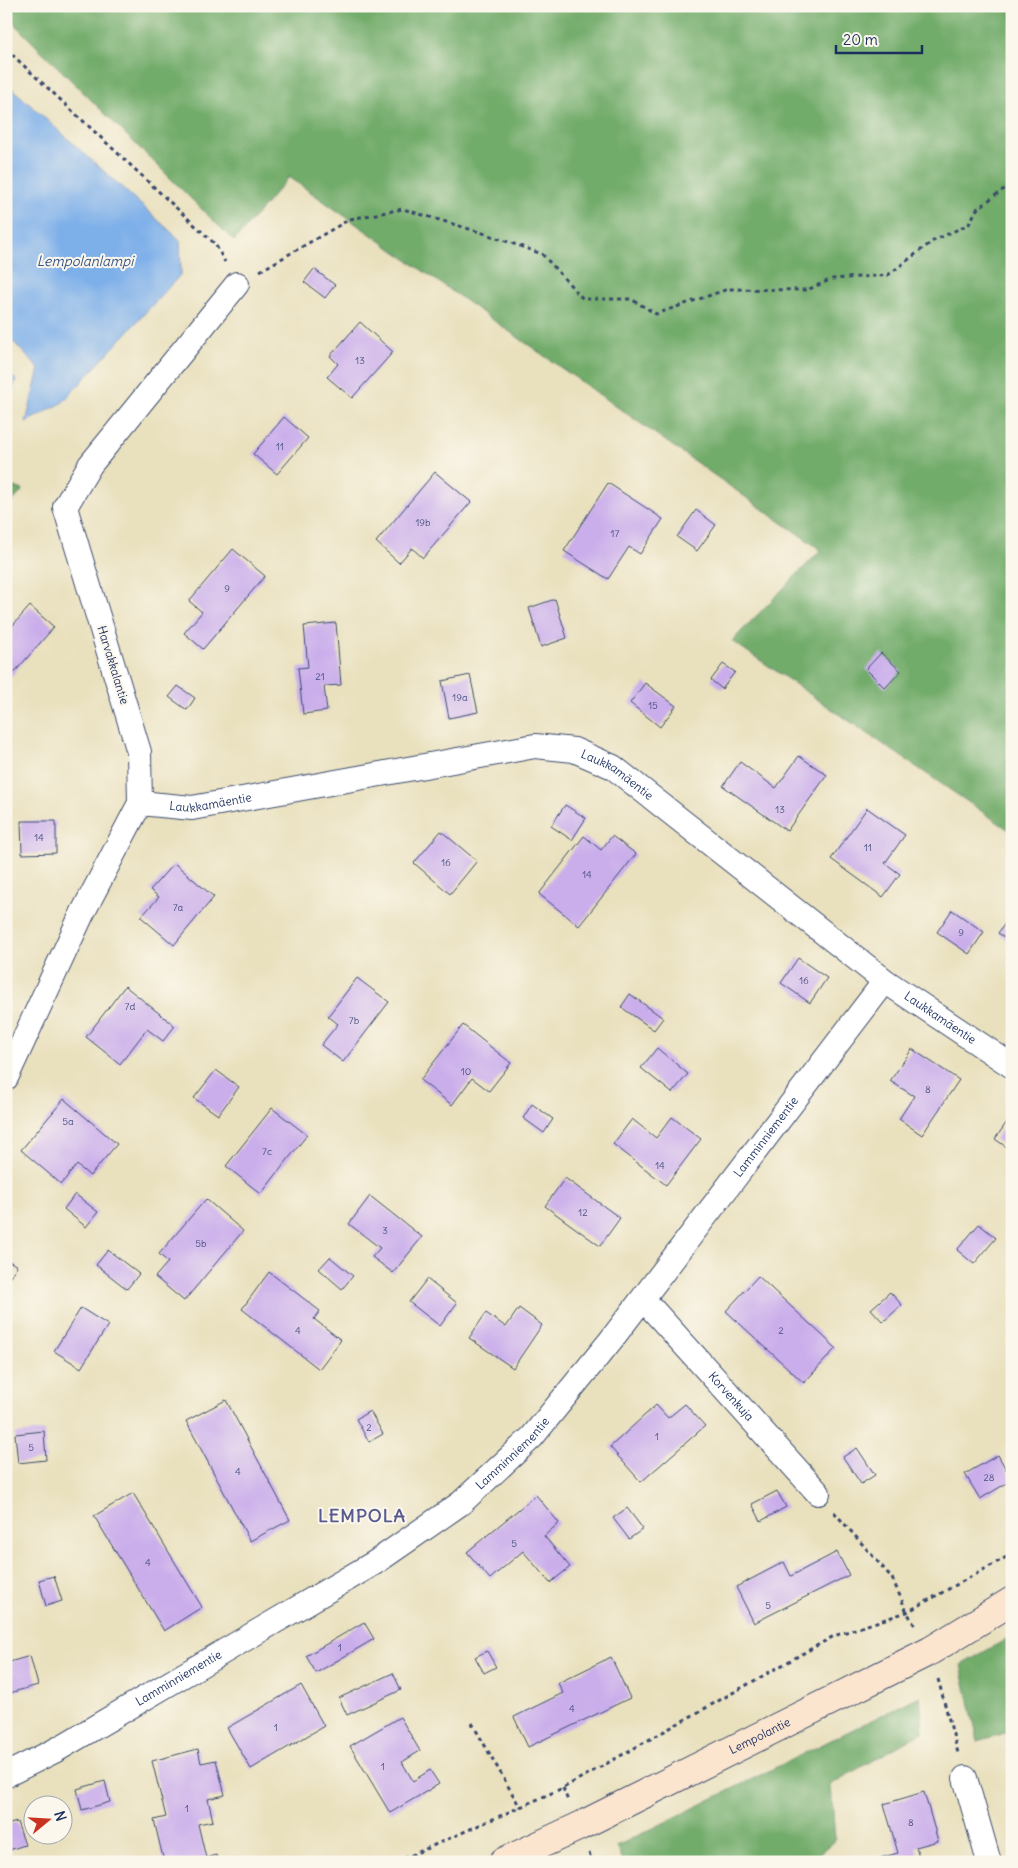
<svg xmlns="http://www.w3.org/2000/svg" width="1018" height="1868" viewBox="0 0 1018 1868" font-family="Delius,sans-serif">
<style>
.forest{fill:#72ac6b;stroke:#466e64}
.water{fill:#7dafe9;stroke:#4c6fa4}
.building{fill:#caaeeb}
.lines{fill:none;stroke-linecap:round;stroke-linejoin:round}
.street-casing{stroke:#3a4a6c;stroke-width:26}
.secondary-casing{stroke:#3a4a6c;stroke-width:30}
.path{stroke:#3a4a6c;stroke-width:3;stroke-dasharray:4 4;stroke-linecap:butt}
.street{stroke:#fff;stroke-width:24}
.secondary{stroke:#fbe5cf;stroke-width:28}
.labels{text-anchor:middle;stroke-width:4;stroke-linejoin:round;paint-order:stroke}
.number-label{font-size:10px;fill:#474f81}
.street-label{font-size:12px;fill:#1b2f5e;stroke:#fbf7ec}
.water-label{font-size:14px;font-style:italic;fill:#385588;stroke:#fbf7ec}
.district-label{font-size:18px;font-weight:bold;letter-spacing:1px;fill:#585b8f;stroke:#fbf7ec}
</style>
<rect width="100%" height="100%" fill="#fbf7ec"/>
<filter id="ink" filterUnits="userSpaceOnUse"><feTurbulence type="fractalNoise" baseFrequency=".02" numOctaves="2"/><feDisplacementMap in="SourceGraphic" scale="10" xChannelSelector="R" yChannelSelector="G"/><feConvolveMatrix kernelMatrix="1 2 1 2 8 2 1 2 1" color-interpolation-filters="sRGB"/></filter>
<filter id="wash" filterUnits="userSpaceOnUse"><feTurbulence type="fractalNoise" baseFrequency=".0096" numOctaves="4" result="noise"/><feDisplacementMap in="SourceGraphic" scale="20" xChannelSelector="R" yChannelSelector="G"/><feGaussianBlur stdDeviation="1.12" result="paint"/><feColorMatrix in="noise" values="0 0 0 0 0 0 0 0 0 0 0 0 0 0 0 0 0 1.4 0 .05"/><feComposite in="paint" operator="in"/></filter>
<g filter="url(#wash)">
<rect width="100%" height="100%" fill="#e9e0bd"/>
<g class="forest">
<polygon points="6,6 1012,6 1012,832 732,641 821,550 289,177 234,241 6,16"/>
<polygon points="6,484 23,490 6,509"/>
<polygon points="1012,1636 1012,1731 978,1741 961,1665"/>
<polygon points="920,1696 923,1732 831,1784 835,1840 809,1862 623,1862 617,1846"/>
</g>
<g class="water">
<polygon points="6,83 180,240 181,274 62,403 26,422 39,369 6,334"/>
<polygon points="6,372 16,380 6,407"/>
</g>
<g id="blocks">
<g class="building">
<polygon points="314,269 335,285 325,298 304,282"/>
<polygon points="360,322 393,352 352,398 327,377 338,364 330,356"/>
<polygon points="284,417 308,438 277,474 253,454"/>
<polygon points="435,472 471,502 423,558 412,548 399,563 376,542"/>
<polygon points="608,483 663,519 640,554 629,547 608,579 564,551"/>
<polygon points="696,510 716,525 697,551 677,537"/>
<polygon points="233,549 265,576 203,649 184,633 202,612 189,601"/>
<polygon points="555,599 567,638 541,647 529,608"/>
<polygon points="30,606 54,627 6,682 6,633"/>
<polygon points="336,623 341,685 324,686 327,711 303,714 298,668 308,667 304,626"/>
<polygon points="881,653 901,671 885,688 866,669"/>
<polygon points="723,664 735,672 722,689 711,680"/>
<polygon points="470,675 478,712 449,718 442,681"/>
<polygon points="645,683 676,706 660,727 630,703"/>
<polygon points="178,686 195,698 187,710 169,697"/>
<polygon points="799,756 827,775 787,831 723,786 740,762 776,788"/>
<polygon points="565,805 586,818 572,840 551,826"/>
<polygon points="867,808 905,835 885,863 900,874 883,897 831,859"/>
<polygon points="21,821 56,821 56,853 22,854"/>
<polygon points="441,831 477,861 450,894 414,863"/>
<polygon points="584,836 601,850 612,836 636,854 579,926 539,894"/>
<polygon points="174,863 214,897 174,945 141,917 159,897 150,890"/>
<polygon points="952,910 984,932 969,954 937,932"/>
<polygon points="1012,914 1012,943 998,933"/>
<polygon points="798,958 827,978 810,1003 781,983"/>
<polygon points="357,978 389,1002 343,1062 321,1045 338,1024 328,1016"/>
<polygon points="125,986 175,1026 163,1041 147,1029 120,1064 86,1037"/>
<polygon points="630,994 663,1018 654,1030 621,1007"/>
<polygon points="463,1025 511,1063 489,1091 472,1078 452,1105 420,1080"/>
<polygon points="657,1048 688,1074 672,1093 641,1068"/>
<polygon points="912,1049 959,1080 922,1135 899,1119 914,1096 890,1081"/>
<polygon points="216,1070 239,1087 218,1115 194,1098"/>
<polygon points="64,1099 117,1144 90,1176 77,1165 61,1184 21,1150"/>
<polygon points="532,1104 553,1119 544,1133 523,1118"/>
<polygon points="272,1108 307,1135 261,1194 226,1166"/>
<polygon points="1012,1115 1012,1151 995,1139"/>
<polygon points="672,1117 701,1139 666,1185 613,1144 632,1119 656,1138"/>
<polygon points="565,1178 620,1218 600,1246 545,1206"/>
<polygon points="75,1194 98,1212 86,1227 64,1209"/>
<polygon points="370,1196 422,1237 393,1273 372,1257 380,1248 349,1224"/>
<polygon points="206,1199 243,1231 184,1301 155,1277 168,1262 159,1254"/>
<polygon points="979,1224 996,1238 974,1264 957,1250"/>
<polygon points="108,1250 139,1274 127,1289 96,1265"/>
<polygon points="330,1257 353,1276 342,1289 319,1269"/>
<polygon points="6,1259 17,1266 6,1283"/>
<polygon points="269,1272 320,1311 314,1319 341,1340 319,1369 242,1309"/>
<polygon points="758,1276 836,1348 804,1383 726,1311"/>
<polygon points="427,1279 457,1303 440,1326 409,1302"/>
<polygon points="890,1292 902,1305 883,1322 871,1309"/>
<polygon points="81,1308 108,1325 81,1368 54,1351"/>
<polygon points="519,1308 542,1325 513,1368 469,1338 486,1313 506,1327"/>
<polygon points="226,1400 290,1520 250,1541 186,1421"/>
<polygon points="685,1404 705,1426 641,1482 610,1447 656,1405 668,1418"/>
<polygon points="370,1411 383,1434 369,1442 356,1419"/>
<polygon points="44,1431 46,1460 18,1463 15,1434"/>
<polygon points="857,1448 875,1475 861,1484 843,1457"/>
<polygon points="998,1455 1012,1480 980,1499 965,1474"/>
<polygon points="777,1491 786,1507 761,1521 752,1504"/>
<polygon points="133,1493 202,1607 164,1631 94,1516"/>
<polygon points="536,1495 559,1523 544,1536 570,1567 550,1583 523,1551 490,1579 467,1552"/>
<polygon points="627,1508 643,1529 629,1539 613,1518"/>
<polygon points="837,1552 849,1575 754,1623 736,1587 784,1562 791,1576"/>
<polygon points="54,1576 62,1601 46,1606 39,1580"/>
<polygon points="364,1622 374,1639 316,1673 306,1656"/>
<polygon points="487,1651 496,1667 484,1673 475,1657"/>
<polygon points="30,1656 38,1685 6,1694 6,1663"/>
<polygon points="611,1657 630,1698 528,1747 514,1717 563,1693 558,1683"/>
<polygon points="393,1673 401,1690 347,1715 339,1698"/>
<polygon points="301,1685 324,1726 251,1769 227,1728"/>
<polygon points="400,1717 420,1751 402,1762 413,1781 430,1770 439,1784 390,1813 350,1746"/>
<polygon points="198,1749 201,1763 216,1760 225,1795 208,1799 213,1821 198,1824 206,1858 216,1855 218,1862 164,1862 154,1820 166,1817 152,1761"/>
<polygon points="105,1781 110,1802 82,1810 77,1789"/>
<polygon points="924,1792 938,1841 916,1847 920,1861 881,1862 880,1858 898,1853 884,1804"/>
<polygon points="17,1822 25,1845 6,1851 6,1825"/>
</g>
</g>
</g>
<g filter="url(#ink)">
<use href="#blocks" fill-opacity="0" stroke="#3a4a6c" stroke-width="1"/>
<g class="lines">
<g class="street-casing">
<g id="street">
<path id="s1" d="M140,803L192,808L535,746L574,750L613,767L885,981L1012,1066"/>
<polyline points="6,1078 82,914 140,803 139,752 65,507 90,465 237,284"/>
<path id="s2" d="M644,1300L818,1493"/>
<path id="s3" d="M6,1775L58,1749L376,1562L461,1503L532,1437L611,1340L885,981"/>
<polyline points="965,1778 989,1862"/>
</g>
</g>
<g class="secondary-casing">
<g id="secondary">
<path id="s4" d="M503,1862L580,1826L930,1651L1012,1601"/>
</g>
</g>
<g class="path">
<polyline points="6,49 215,244 225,262"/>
<polyline points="260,271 350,219 403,209 486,234 542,254 583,299 631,299 656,314 728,289 807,290 832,279 888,275 933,241 969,224 977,209 1012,183"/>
<polyline points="6,542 12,541"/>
<polyline points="834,1512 892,1578 907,1612 915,1626"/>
<polyline points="938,1679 958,1753"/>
<polyline points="472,1723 520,1807"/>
<polyline points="563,1788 568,1801"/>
<polyline points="589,1853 592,1862"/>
<polyline points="396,1862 563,1788 834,1636 907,1612 1012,1554"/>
</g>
<use href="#street" class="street"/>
<use href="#secondary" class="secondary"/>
</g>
</g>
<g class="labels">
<g class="number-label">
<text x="360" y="364">13</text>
<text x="280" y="450">11</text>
<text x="423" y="526">19b</text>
<text x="615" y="537">17</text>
<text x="227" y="592">9</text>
<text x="320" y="680">21</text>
<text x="460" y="701">19a</text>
<text x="653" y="709">15</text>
<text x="780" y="813">13</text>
<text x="39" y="841">14</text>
<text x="868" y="851">11</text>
<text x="446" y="866">16</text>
<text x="587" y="878">14</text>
<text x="178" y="911">7a</text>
<text x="961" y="936">9</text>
<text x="804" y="984">16</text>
<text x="130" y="1010">7d</text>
<text x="354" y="1024">7b</text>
<text x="466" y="1075">10</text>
<text x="928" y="1093">8</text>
<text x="68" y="1125">5a</text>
<text x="267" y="1155">7c</text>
<text x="660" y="1169">14</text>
<text x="583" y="1216">12</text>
<text x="385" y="1234">3</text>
<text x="201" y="1247">5b</text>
<text x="298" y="1334">4</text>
<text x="781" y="1334">2</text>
<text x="369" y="1431">2</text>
<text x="657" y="1440">1</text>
<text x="31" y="1451">5</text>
<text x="238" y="1475">4</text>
<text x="989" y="1481">28</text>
<text x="514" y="1547">5</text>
<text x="148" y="1566">4</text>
<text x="768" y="1609">5</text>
<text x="340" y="1651">1</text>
<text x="572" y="1712">4</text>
<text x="276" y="1731">1</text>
<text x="383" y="1770">1</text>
<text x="187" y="1812">1</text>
<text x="911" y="1826">8</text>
</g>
<g class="street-label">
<text transform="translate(113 665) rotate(73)" y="4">Harvakkalantie</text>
<text dy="4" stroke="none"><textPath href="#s1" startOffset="490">Laukkamäentie</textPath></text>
<text dy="4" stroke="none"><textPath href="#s1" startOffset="71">Laukkamäentie</textPath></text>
<text dy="4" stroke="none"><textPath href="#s1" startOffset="895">Laukkamäentie</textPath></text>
<text dy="4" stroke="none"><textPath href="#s3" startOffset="1008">Lamminniementie</textPath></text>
<text dy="4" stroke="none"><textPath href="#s2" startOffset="130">Korvenkuja</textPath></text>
<text dy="4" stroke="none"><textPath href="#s3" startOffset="602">Lamminniementie</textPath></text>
<text dy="4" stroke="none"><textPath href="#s3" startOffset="198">Lamminniementie</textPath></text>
<text dy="4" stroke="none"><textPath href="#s4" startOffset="286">Lempolantie</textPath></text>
</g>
<g class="water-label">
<text x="85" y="266">Lempolanlampi</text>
</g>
<g class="district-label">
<text x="362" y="1522">LEMPOLA</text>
</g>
</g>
<rect width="1018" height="1868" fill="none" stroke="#fbf7ec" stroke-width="25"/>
<g transform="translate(48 1820) rotate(72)"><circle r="24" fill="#fbf7ec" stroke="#a1a7b3"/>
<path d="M0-4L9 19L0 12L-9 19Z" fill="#c8321e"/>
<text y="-8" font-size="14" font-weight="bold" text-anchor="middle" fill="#1b2f5e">N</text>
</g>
<path d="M836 45v8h86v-8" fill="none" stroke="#1b2f5e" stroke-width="2.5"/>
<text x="843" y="45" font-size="15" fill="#1b2f5e" stroke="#fbf7ec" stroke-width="4" paint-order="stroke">20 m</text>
</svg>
